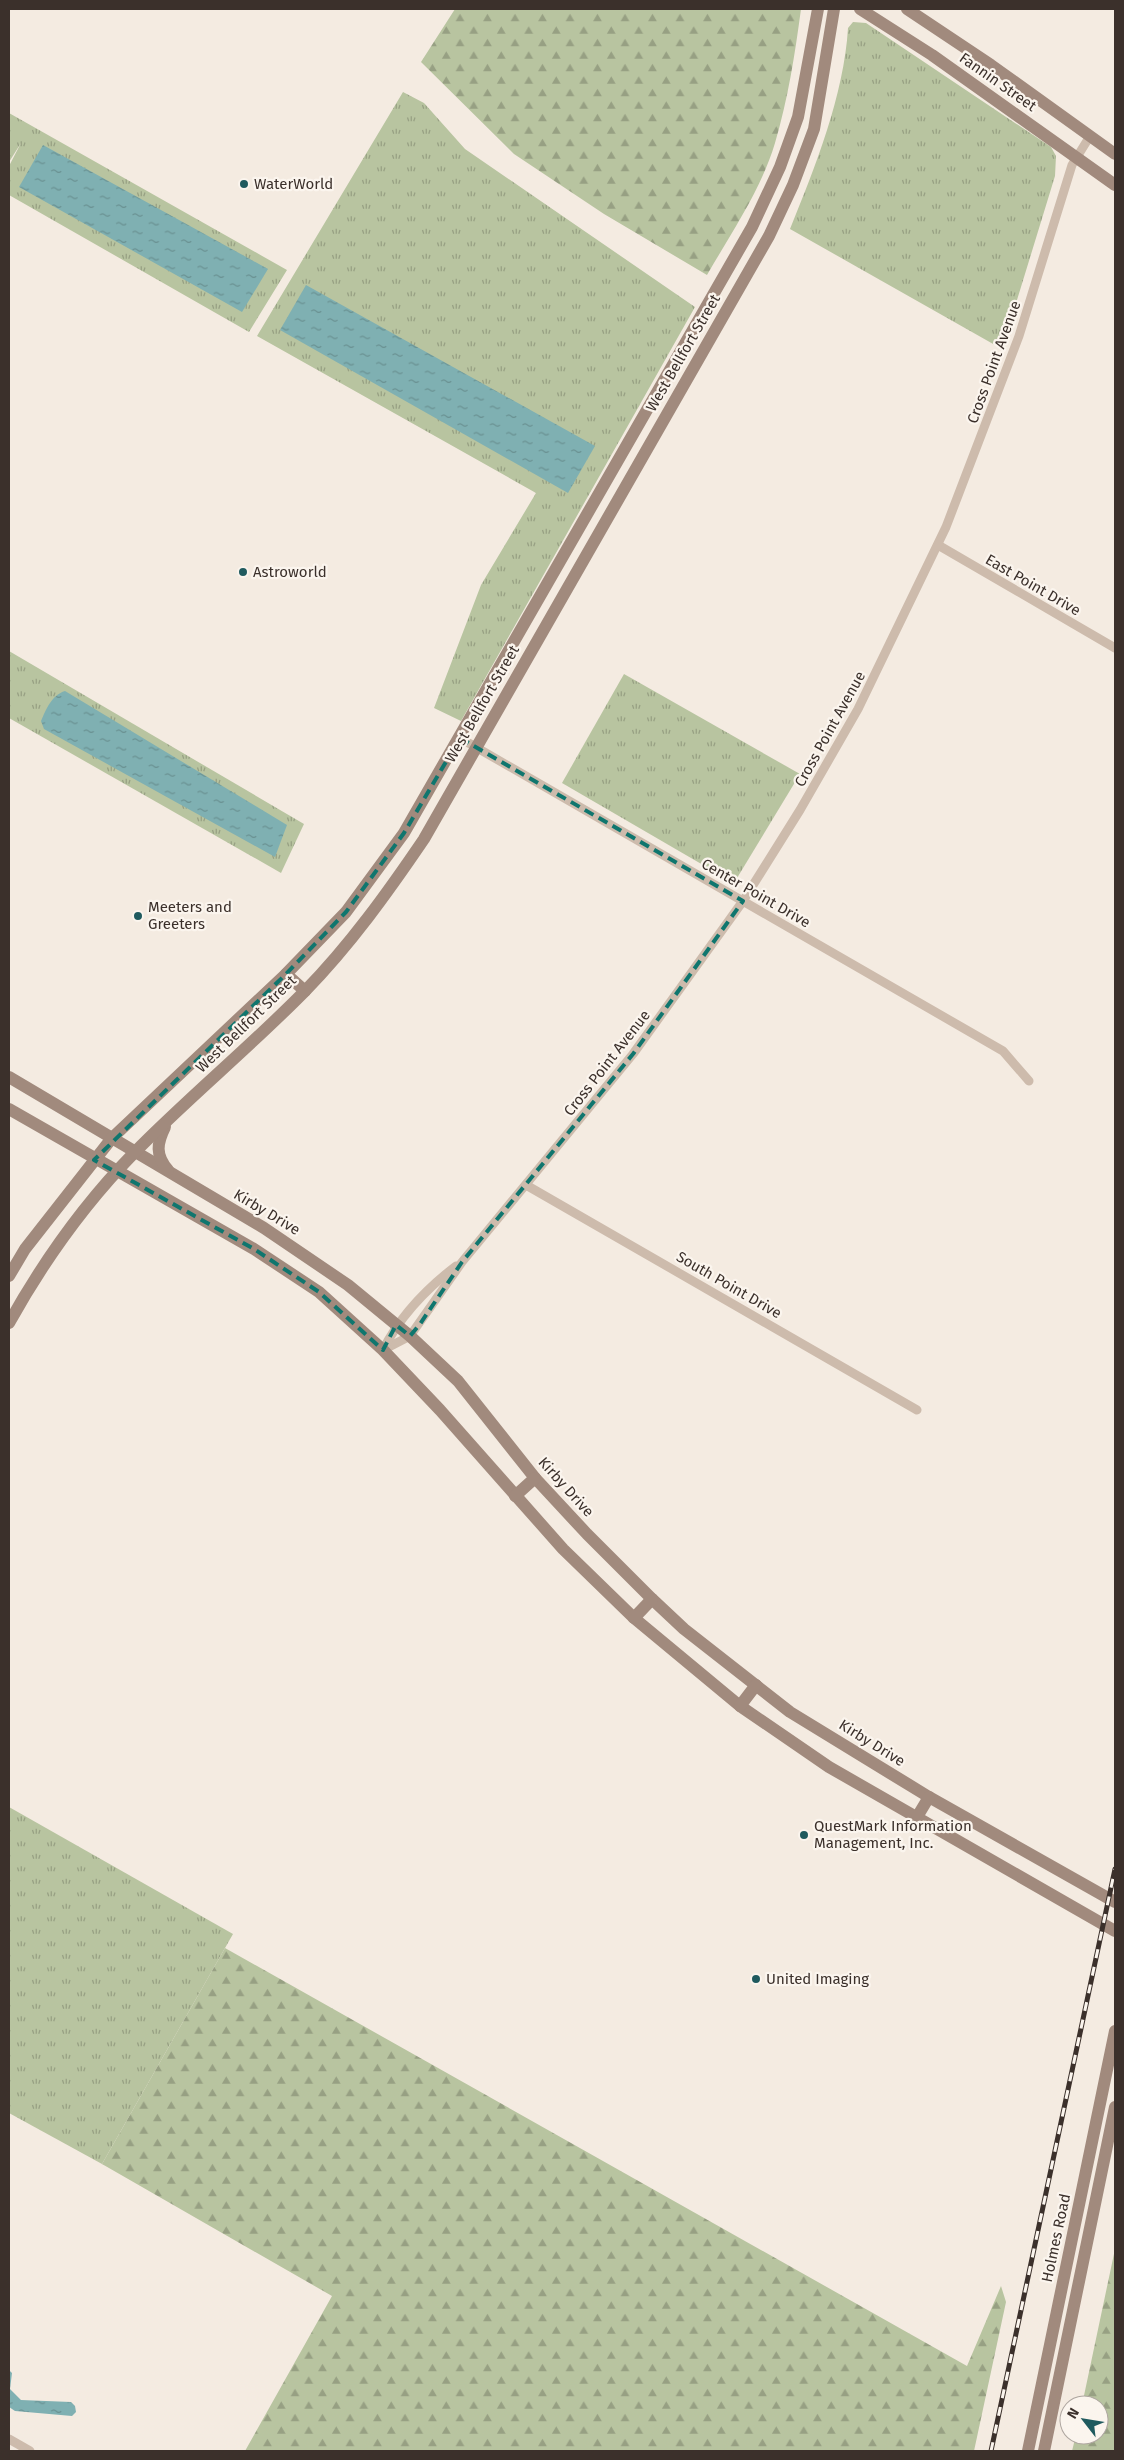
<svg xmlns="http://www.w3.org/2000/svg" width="1124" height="2460" viewBox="0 0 1124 2460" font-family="'Fira Sans',sans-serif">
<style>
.grass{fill:url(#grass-tufts)}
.forest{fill:url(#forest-firs)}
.water{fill:url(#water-ripples)}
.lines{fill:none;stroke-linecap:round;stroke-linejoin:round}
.minor{stroke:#cdbbac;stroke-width:9}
.secondary{stroke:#a18a7d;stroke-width:12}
.rail-casing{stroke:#3b302b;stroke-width:5}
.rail{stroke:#fbf5ee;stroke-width:3;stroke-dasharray:9;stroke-linecap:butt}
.marked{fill:none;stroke:#0f766e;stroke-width:4;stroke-dasharray:10 6;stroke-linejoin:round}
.poi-dot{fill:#1f5a5e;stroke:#fbf5ee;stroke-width:2}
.labels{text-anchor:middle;stroke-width:4.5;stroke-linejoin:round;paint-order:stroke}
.street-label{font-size:15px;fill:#3b302b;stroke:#fbf5ee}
.poi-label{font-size:15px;fill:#3b302b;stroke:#fbf5ee;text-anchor:start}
</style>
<defs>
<pattern id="grass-tufts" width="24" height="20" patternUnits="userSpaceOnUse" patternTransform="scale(1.25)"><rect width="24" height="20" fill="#b8c4a0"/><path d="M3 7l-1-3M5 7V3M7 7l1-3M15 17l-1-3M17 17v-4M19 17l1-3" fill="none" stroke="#97a083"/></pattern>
<pattern id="forest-firs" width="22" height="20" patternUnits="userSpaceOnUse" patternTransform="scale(1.25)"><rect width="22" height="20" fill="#b8c4a0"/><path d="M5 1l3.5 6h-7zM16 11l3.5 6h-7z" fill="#97a083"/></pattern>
<pattern id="water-ripples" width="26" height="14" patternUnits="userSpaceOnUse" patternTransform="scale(1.25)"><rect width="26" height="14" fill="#7fb0b2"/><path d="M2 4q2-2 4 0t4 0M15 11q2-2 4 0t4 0" fill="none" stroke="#699091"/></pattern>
</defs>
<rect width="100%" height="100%" fill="#f4ebe1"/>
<g class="grass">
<path d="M853,22L866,23L1051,147L1056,156L1055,176L1002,349L790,229C815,168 844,95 848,28Z"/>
<polygon points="403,92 424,103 465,149 695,307 461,721 434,708 481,585 536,493 257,336"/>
<polygon points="9,113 287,270 249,332 9,195 9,166 21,143 9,162"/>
<polygon points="9,651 304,824 281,873 9,718"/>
<polygon points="624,674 800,774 734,883 562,783"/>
<polygon points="9,1807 233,1934 102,2164 9,2113"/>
</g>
<g class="forest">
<path d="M455,9H801C795,54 788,99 775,143C761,190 731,233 707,275L604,214L514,154L421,62Z"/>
<polygon points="225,1948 967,2366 1001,2286 1006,2302 974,2451 245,2451 332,2296 102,2164"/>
<polygon points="1115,2249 1115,2451 1072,2451 1076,2435 1099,2435 1099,2405 1082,2405"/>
</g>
<g class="water">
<polygon points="43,145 268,269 242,312 19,187"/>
<polygon points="306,285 595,446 568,493 280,330"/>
<path d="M65,691L287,825L275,857L44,729L41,721C46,709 52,695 65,691Z"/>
<polygon points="9,2370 12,2373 10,2389 21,2400 71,2402 75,2406 76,2412 72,2416 15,2411 9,2407"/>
</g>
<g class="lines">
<g class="minor">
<polyline points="938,545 1115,648"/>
<polyline points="460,738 1003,1051 1029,1081"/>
<polyline points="526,1185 917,1410"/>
<polyline points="383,1350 410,1336 462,1262 633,1054 743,901 800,810 858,709 946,527 1019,336 1072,165 1090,136"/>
<path d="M383,1350C400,1316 426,1289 456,1266"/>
<polyline points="9,2439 30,2451"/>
</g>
<g class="secondary">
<polyline points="860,9 932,55 1115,185"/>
<polyline points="907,9 991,65 1115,154"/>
<polyline points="286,974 305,991"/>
<polyline points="9,1077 264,1228 348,1285 410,1336 458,1381 535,1478 587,1534 652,1599 684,1629 790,1712 929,1797 1115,1902"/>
<polyline points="9,1109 254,1249 319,1292 383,1350 440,1410 563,1549 634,1618 740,1706 829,1767 1115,1931"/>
<path d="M165,1127C157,1143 155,1155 168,1170"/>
<polyline points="9,1276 25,1249 112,1138 286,974 346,912 404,833 752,227 780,167 798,117 818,9"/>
<path d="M9,1323C43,1262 85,1203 134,1153C189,1097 250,1047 305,991C350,945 388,892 424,839L769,236L793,185L814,129L834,9"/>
<polyline points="515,1496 535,1478"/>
<polyline points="634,1618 652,1599"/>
<polyline points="740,1706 756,1685"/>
<polyline points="917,1817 929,1797"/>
<polyline points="1028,2451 1115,2031"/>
<polyline points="1044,2451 1115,2107"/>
</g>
<g class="rail-casing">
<polyline id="rail" points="991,2451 1115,1869"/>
</g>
<use href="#rail" class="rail"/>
</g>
<path class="marked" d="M460,738L743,901L633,1054L462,1262L420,1324L410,1336L396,1325L383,1350L319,1292L254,1249L94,1160L286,974L346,912L404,833Z"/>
<g class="poi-dot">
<circle cx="244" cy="184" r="5"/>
<circle cx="243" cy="572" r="5"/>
<circle cx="138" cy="916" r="5"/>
<circle cx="804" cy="1835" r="5"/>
<circle cx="756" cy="1979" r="5"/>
</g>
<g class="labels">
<g class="street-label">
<text transform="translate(998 82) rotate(35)" y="5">Fannin Street</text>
<text transform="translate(683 353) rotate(-60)" y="5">West Bellfort Street</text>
<text transform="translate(994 362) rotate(-70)" y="5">Cross Point Avenue</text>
<text transform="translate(1033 585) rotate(30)" y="5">East Point Drive</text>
<text transform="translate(482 704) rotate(-60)" y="5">West Bellfort Street</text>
<text transform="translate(830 729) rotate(-61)" y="5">Cross Point Avenue</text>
<text transform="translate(756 893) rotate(30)" y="5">Center Point Drive</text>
<text transform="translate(246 1024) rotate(-44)" y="5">West Bellfort Street</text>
<text transform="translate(607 1063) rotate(-52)" y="5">Cross Point Avenue</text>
<text transform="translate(267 1212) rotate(31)" y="5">Kirby Drive</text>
<text transform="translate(729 1285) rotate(30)" y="5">South Point Drive</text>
<text transform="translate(566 1487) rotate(48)" y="5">Kirby Drive</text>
<text transform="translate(872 1743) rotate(32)" y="5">Kirby Drive</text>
<text transform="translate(1056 2238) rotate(-78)" y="5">Holmes Road</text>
</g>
<g class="poi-label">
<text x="254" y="189">WaterWorld</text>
<text x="253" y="577">Astroworld</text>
<text x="148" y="912">Meeters and<tspan x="148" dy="17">Greeters</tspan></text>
<text x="814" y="1831">QuestMark Information<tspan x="814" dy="17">Management, Inc.</tspan></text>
<text x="766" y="1984">United Imaging</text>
</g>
</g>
<rect width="1124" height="2460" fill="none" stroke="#3b302b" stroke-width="20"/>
<g transform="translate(1084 2420) rotate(301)"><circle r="24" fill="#fbf5ee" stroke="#aea6a0"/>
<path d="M0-4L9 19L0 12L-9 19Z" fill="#1f5a5e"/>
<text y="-8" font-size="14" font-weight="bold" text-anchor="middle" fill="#3b302b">N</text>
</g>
</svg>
